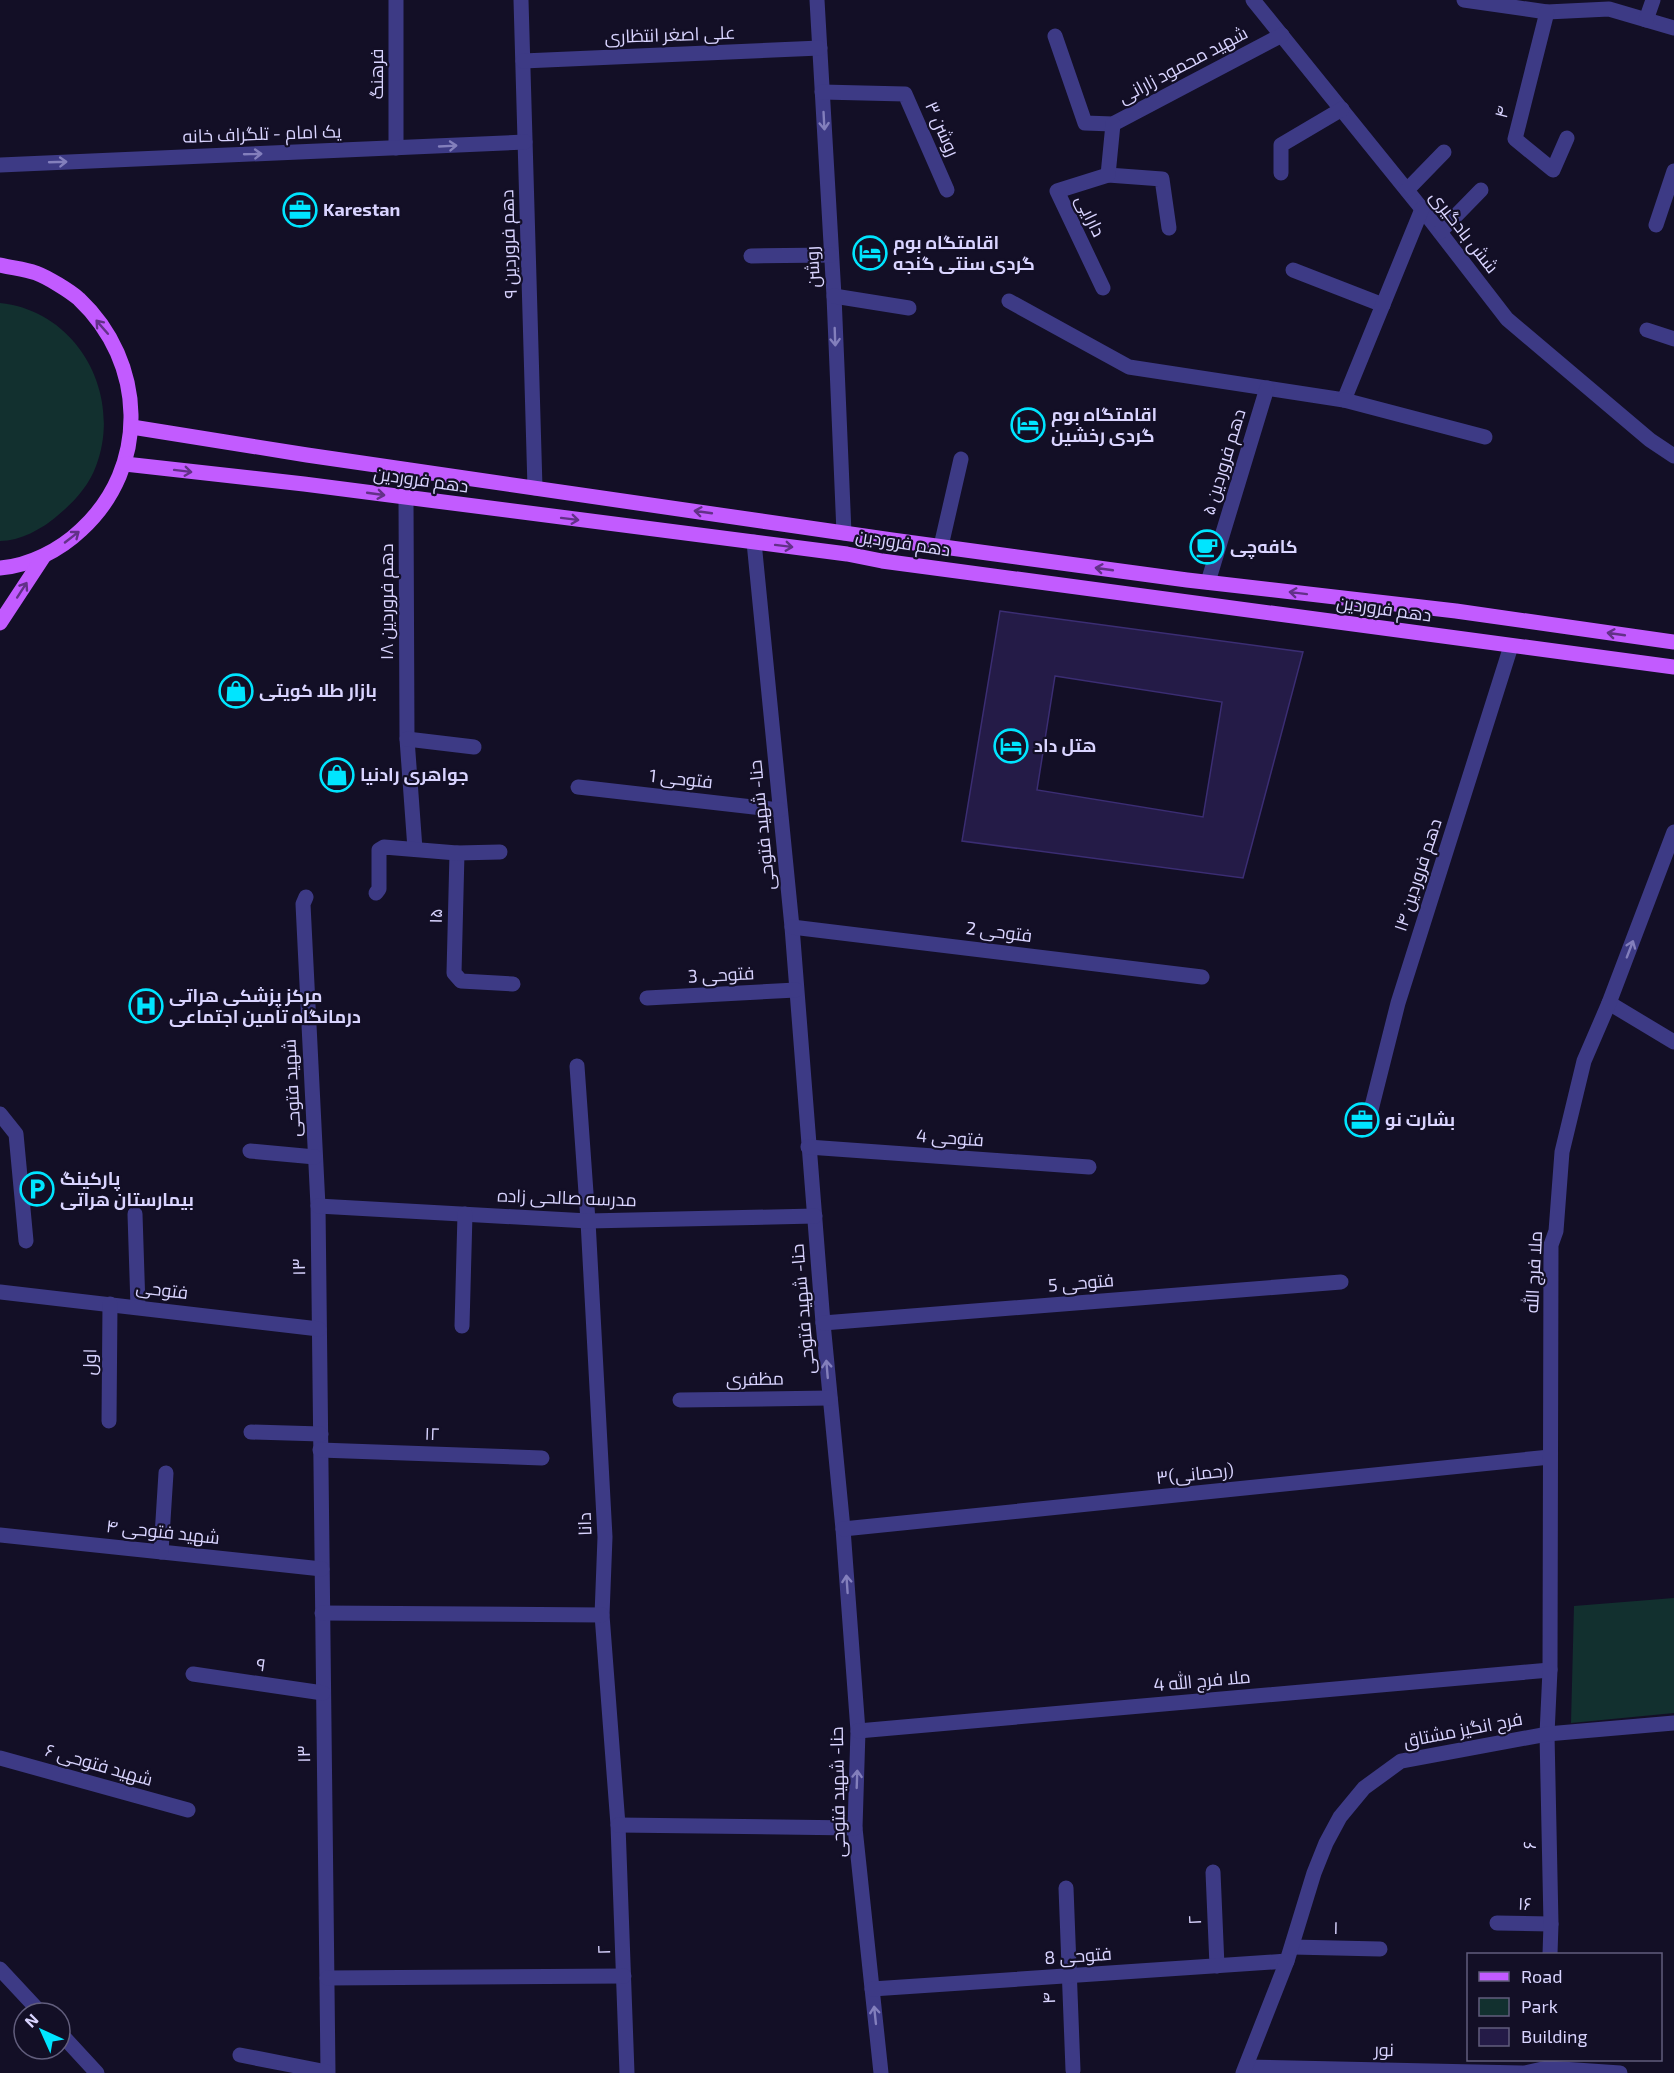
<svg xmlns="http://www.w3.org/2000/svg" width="1674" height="2073" viewBox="0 0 1674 2073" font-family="'Exo 2',Cairo,sans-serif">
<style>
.green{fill:#12302f}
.building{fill:#241b47;stroke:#3b2d73;stroke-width:1.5;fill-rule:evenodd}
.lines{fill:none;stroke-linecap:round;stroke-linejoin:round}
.minor{stroke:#3d3a85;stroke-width:15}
.major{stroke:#c25bff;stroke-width:15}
.oneway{stroke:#837fbc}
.oneway2{stroke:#623188}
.labels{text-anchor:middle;stroke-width:4.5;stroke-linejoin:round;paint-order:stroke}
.street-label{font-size:18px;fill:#d9d4ff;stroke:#130f26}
.poi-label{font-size:18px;font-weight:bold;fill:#d9d4ff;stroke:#130f26;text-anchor:start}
</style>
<rect width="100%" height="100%" fill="#130f26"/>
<g class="green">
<path d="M0,303C78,311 123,395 96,466C89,486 73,503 57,516C42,529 20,541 0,541Z"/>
<polygon points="1674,1598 1674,1713 1571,1723 1574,1606"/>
</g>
<path class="building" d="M1000,611L1303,652L1243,878L962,841ZM1055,676L1222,702L1203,817L1037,790Z"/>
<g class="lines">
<g class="minor">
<polyline points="396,0 396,148"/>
<polyline points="521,0 535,488"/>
<polyline points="817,0 834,296 844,533"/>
<polyline points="1253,0 1422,209 1507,319 1650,440 1674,456"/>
<polyline points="1464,0 1547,12 1609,9 1674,28"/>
<polyline points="1547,12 1515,139 1553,170 1567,138"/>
<polyline points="1646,20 1653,0"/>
<polyline points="1055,36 1085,123 1113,124 1282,35"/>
<polyline points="523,61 820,48"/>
<polyline points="822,92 905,94 947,190"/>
<polyline points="0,165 525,142"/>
<polyline points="1281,173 1281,145 1342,109"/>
<polyline points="1108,175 1162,179 1169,228"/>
<polyline points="1407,190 1444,152"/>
<polyline points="1656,225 1674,171"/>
<polyline points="1440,232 1481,190"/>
<polyline points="751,256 831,255"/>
<polyline points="1293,270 1383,305"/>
<polyline points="1103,288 1057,191 1108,175 1113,124"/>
<polyline points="834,296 909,308"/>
<polyline points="1009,301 1129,367 1344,400 1422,209"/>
<polyline points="1647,330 1674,339"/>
<polyline points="1344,400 1485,437"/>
<polyline points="406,499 407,739 415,849"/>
<polyline points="754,542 792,927 823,1323 843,1529 858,1731 855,1828 881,2073"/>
<polyline points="941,546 961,459"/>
<polyline points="1208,582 1267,388"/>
<polyline points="407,739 474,747"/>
<polyline points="578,787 780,810"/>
<polyline points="457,853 454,973 461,981 513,984"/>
<polyline points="376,893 379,889 379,850 384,847 457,853 500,852"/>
<polyline points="306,897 303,904 318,1206 328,2073"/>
<polyline points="792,927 1202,977"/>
<polyline points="647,998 796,990"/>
<polyline points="1609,1003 1674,1042"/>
<polyline points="577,1066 588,1221 605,1537 602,1615 618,1825 627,2073"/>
<polyline points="0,1114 16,1134 26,1241"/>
<polyline points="1369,1118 1398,1003 1511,646"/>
<polyline points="808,1147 1089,1167"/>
<polyline points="250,1151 315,1157"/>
<polyline points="318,1206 588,1221 815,1216"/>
<polyline points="135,1214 138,1307"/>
<polyline points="0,1292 319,1329"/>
<polyline points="823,1323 1341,1282"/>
<polyline points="462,1326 465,1214"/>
<polyline points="680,1400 830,1398"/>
<polyline points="109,1421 110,1304"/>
<polyline points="251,1432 321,1434"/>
<polyline points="320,1450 542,1458"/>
<polyline points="843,1529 1550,1457"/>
<polyline points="0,1535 322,1569"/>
<polyline points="161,1552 166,1473"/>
<polyline points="322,1613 602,1615"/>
<polyline points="193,1674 323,1693"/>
<polyline points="858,1731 1550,1670"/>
<polyline points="0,1758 188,1810"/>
<polyline points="618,1825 855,1828"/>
<polyline points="1213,1872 1217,1966"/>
<polyline points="1066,1888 1073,2070"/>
<polyline points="1497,1923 1551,1924"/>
<polyline points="1292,1947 1380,1949"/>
<polyline points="1550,1954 1551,1924 1547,1734 1550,1670 1551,1245 1556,1231 1562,1152 1584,1061 1609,1003 1674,832"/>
<polyline points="0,1969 41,2013"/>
<polyline points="327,1978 624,1976"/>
<polyline points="872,1989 1287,1961"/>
<polyline points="60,2033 97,2073"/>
<polyline points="240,2055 327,2072"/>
<polyline points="1246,2067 1522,2073"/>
<polyline points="1243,2073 1287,1961 1314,1873 1326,1843 1340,1817 1364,1788 1401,1761 1547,1734 1674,1723"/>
<polyline points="1525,2073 1547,2068 1620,2073"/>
</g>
<g class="major">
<path d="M0,265C12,268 24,269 36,273C47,277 70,291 79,299C146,362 150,467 81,530C60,550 29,566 0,568"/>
<polyline points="132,427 307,455 892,540 1187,580 1456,611 1674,642"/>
<polyline points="125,464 304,484 847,554 882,561 1674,667"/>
<polyline points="0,623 44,556"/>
</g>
</g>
<defs><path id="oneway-shaft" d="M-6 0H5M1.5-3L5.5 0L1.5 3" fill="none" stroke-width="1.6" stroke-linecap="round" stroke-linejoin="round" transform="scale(1.5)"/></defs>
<g class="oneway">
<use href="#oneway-shaft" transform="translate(824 121) rotate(87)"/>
<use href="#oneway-shaft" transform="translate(448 146) rotate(-3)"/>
<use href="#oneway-shaft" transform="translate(253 154) rotate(-2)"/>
<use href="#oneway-shaft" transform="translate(58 162) rotate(-2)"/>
<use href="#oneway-shaft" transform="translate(835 337) rotate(88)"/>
<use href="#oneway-shaft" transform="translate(1630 949) rotate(-69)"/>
<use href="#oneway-shaft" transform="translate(827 1369) rotate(-95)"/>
<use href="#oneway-shaft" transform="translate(847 1584) rotate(-94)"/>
<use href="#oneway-shaft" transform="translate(857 1779) rotate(-88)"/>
<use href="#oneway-shaft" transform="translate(875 2015) rotate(-96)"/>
</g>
<g class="oneway2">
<use href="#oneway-shaft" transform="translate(102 327) rotate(-131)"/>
<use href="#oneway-shaft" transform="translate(183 471) rotate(7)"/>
<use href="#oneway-shaft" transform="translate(376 494) rotate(8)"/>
<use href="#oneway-shaft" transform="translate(703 512) rotate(-172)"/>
<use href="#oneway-shaft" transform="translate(570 519) rotate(7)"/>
<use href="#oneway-shaft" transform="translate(72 537) rotate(-38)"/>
<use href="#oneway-shaft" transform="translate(784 546) rotate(7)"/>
<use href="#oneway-shaft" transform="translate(1104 569) rotate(-172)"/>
<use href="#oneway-shaft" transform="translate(22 590) rotate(-57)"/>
<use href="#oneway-shaft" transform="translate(1298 593) rotate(-173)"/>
<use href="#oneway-shaft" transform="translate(1616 634) rotate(-172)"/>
</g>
<defs>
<g id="office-ring" transform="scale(1.725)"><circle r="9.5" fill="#130f26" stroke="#00e5ff" stroke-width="1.5"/><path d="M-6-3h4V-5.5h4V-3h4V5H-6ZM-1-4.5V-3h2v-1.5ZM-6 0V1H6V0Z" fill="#00e5ff"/></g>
<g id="hotel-ring" transform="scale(1.725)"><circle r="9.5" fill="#130f26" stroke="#00e5ff" stroke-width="1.5"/><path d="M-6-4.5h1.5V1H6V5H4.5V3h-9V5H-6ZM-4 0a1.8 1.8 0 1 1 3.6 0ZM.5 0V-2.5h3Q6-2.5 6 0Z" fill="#00e5ff"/></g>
<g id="cafe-ring" transform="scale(1.725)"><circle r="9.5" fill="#130f26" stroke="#00e5ff" stroke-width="1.5"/><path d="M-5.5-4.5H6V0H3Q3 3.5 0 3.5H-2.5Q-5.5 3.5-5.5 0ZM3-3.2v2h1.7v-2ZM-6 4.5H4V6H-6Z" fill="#00e5ff"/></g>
<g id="shop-ring" transform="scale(1.725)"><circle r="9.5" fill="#130f26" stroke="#00e5ff" stroke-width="1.5"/><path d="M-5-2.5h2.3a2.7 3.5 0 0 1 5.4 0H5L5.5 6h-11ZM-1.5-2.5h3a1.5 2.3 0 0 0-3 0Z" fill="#00e5ff"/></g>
<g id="hospital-ring" transform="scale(1.725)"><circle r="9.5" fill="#130f26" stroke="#00e5ff" stroke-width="1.5"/><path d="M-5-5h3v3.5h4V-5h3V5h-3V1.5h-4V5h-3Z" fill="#00e5ff"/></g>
<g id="parking-ring" transform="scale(1.725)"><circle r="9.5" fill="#130f26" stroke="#00e5ff" stroke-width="1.5"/><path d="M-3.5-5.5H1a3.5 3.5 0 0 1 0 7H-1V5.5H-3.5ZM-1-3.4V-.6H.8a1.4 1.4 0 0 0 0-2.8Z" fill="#00e5ff"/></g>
</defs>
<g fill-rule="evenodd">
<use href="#office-ring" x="300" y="210"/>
<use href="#hotel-ring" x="870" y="253"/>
<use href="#hotel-ring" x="1028" y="425"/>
<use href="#cafe-ring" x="1207" y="547"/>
<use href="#shop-ring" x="236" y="691"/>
<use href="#hotel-ring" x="1011" y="746"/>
<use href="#shop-ring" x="337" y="775"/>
<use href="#hospital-ring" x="146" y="1006"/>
<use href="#office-ring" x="1362" y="1120"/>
<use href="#parking-ring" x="37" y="1189"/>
</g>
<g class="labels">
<g class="street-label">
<text transform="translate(670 35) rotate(-2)" y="6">علی اصغر انتظاری</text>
<text transform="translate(1183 65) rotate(-28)" y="6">شهید محمود زارانی</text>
<text transform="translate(377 74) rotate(-90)" y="6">فرهنگ</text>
<text transform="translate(1502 112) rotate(-76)" y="6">۴</text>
<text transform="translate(942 129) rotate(66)" y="6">روشن ۳</text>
<text transform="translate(262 134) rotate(-2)" y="6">یک امام - تلگراف خانه</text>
<text transform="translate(1090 216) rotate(64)" y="6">دارایی</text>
<text transform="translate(1464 232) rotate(52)" y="6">شش بادگیری</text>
<text transform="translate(509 244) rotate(-92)" y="6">دهم فروردین ۹</text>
<text transform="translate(813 267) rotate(-93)" y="6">روشن</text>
<text transform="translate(1224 462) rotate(-73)" y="6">دهم فروردین ۵</text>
<text transform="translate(421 480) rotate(8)" y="6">دهم فروردین</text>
<text transform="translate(903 543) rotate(9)" y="6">دهم فروردین</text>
<text transform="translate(387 602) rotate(-90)" y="6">دهم فروردین ۱۸</text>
<text transform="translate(1384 609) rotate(8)" y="6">دهم فروردین</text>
<text transform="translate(681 779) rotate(6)" y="6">فتوحی 1</text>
<text transform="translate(762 825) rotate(-96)" y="6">حنا- شهید فتوحی</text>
<text transform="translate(1418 875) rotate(-72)" y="6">دهم فروردین ۱۴</text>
<text transform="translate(436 916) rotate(-89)" y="6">۱۵</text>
<text transform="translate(999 932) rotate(7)" y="6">فتوحی 2</text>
<text transform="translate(721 975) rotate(-3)" y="6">فتوحی 3</text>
<text transform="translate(292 1088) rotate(-93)" y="6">شهید فتوحی</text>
<text transform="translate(950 1138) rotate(4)" y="6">فتوحی 4</text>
<text transform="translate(567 1198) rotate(2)" y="6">مدرسه صالحی زاده</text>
<text transform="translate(299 1267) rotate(-91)" y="6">۱۳</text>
<text transform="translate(1534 1272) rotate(-87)" y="6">ملا فرج الله</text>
<text transform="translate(1081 1283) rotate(-5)" y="6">فتوحی 5</text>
<text transform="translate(162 1290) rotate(7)" y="6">فتوحی</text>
<text transform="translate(803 1309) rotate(-95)" y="6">حنا- شهید فتوحی</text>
<text transform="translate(90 1362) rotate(-89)" y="6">اول</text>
<text transform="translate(755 1379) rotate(-1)" y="6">مظفری</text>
<text transform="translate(432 1434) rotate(2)" y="6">۱۲</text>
<text transform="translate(1195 1474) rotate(-6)" y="6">۳(رحمانی)</text>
<text transform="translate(585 1524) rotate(-92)" y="6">دانا</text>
<text transform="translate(163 1532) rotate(6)" y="6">شهید فتوحی ۴</text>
<text transform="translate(261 1665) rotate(8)" y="6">۹</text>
<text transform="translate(1202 1681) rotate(-5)" y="6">4 ملا فرج الله</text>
<text transform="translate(1463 1730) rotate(-11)" y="6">فرح انگیز مشتاق</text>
<text transform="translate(304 1754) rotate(-91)" y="6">۱۳</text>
<text transform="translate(99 1765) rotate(16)" y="6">شهید فتوحی ۶</text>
<text transform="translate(838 1792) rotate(-91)" y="6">حنا- شهید فتوحی</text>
<text transform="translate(1530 1845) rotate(-91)" y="6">۶</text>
<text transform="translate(1525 1904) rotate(2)" y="6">۱۶</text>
<text transform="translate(1195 1920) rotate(-93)" y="6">۲</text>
<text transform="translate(1336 1928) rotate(1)" y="6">۱</text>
<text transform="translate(604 1950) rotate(-92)" y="6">۲</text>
<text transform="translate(1078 1956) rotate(-4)" y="6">فتوحی 8</text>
<text transform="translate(1049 1998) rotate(-93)" y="6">۴</text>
<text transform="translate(1384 2050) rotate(1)" y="6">نور</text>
</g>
<g class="poi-label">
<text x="323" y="216">Karestan</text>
<text x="893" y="249">اقامتگاه بوم<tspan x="893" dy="21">گردی سنتی گنجه</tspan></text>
<text x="1051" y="421">اقامتگاه بوم<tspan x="1051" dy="21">گردی رخشین</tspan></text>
<text x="1230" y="553">کافه‌چی</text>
<text x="259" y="697">بازار طلا کویتی</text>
<text x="1034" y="752">هتل داد</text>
<text x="360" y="781">جواهری رادنیا</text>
<text x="169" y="1002">مرکز پزشکی هراتی<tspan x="169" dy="21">درمانگاه تامین اجتماعی</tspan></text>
<text x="1385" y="1126">بشارت نو</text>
<text x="60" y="1185">پارکینگ<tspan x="60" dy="21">بیمارستان هراتی</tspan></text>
</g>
</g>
<rect x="1467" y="1953" width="195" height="108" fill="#130f26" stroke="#625e7d" stroke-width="1.5"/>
<rect x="1479" y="1972" width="30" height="9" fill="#c25bff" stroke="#625e7d" stroke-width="1.5"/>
<text x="1521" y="1983" font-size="18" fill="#d9d4ff">Road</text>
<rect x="1479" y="1998" width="30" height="18" fill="#12302f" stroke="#625e7d" stroke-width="1.5"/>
<text x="1521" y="2013" font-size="18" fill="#d9d4ff">Park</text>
<rect x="1479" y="2028" width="30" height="18" fill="#241b47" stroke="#625e7d" stroke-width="1.5"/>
<text x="1521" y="2043" font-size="18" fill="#d9d4ff">Building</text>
<g transform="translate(42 2031) rotate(315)"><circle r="28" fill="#130f26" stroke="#625e7d" stroke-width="1.5"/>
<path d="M0-4.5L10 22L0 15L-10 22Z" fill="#00e5ff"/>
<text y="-9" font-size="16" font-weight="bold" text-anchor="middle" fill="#d9d4ff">N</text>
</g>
</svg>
